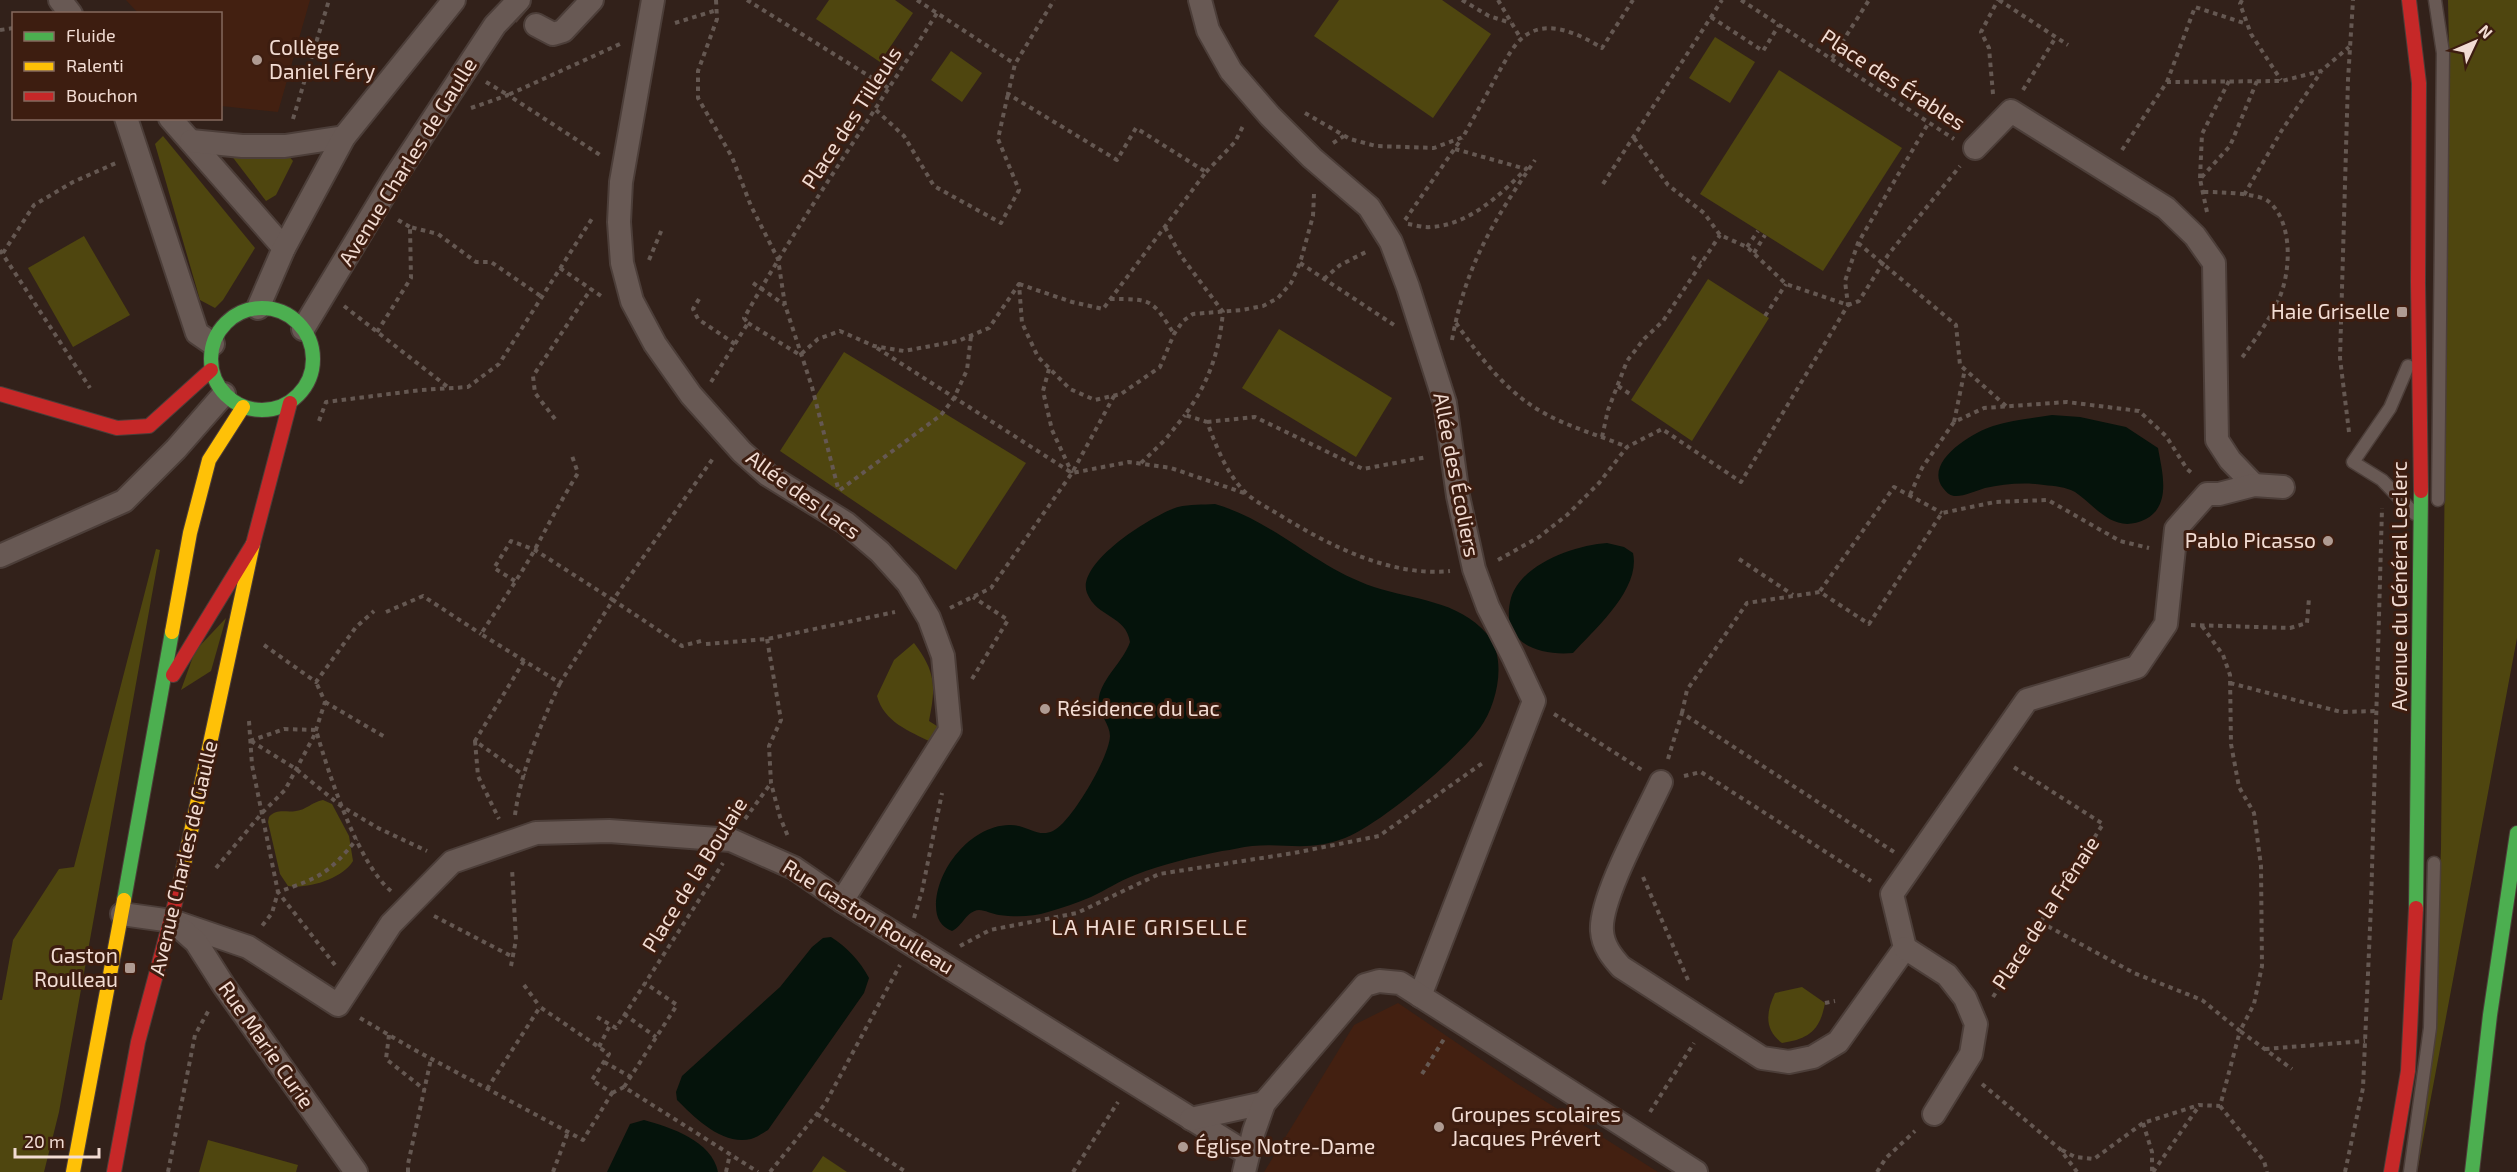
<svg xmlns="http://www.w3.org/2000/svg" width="2517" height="1172" viewBox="0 0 2517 1172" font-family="'Exo 2',sans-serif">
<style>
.built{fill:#432011}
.green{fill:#4f460f}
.water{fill:#05130b}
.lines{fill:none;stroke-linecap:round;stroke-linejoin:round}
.street-tunnel{stroke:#4f3d36;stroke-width:22;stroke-dasharray:22 11;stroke-linecap:butt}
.lane-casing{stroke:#4c3e39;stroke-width:15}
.street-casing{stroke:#4c3e39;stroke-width:26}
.fast-casing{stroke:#4c3e39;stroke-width:16}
.slow-casing{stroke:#4c3e39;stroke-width:16}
.jam-casing{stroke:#4c3e39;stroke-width:16}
.path{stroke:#655852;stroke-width:4;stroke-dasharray:4.5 4.5;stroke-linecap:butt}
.lane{stroke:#685954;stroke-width:12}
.street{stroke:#685954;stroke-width:22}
.fast{stroke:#4caf50;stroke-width:14}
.slow{stroke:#ffc107;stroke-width:14}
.jam{stroke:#c62828;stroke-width:14}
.poi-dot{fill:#af9b92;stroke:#3d1d10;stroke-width:2}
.labels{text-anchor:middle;stroke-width:6;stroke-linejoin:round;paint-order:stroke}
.poi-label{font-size:21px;fill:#f2dcd3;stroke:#3d1d10;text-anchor:start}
.street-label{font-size:21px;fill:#f2dcd3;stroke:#3d1d10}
.neighbourhood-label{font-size:22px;letter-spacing:1.5px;fill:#f2dcd3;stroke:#3d1d10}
</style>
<rect width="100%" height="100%" fill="#32211a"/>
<g class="built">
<polygon points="126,0 310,0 278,112 221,106 220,14 138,13"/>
<polygon points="1398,1003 1516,1083 1658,1172 1264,1172 1354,1025"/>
</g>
<g class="green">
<polygon points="829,0 895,0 913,13 880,62 816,19"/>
<polygon points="1339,0 1442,0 1491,34 1433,118 1314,36"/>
<polygon points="2448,0 2517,0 2517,638 2417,1172 2436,987 2441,848 2449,50"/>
<polygon points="1715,37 1755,62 1730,103 1689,78"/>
<polygon points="951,51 982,73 962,102 931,80"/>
<polygon points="1779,70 1902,148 1823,271 1700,194"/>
<polygon points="163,136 255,248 223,300 215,308 200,300 155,144"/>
<polygon points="231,155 288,155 293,161 276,195 266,201"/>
<polygon points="84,236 130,315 73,347 28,268"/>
<polygon points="1708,279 1769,318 1692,441 1631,400"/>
<polygon points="1279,329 1392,398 1356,457 1242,388"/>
<polygon points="844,352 1026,463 956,570 780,451"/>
<polygon points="156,549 160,550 59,1112 44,1172 0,1172 0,1000 2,1000 13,940 59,869 74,867"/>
<polygon points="226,618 211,671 181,690 195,651"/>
<path d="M914,643C936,672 936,687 929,721L940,728L931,742C909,731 884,722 877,696L894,660Z"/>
<path d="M323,800L332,804L349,836L353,861C342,879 308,889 288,886L280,874L268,822L269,817C277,808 286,813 296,811C306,810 312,802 323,800Z"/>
<path d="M1802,987L1825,1003C1820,1031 1808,1039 1782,1043C1764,1030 1766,1012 1775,993Z"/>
<polygon points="208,1140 298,1165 296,1172 199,1172"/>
<polygon points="823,1156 847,1172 812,1172"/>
</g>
<g class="water">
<path d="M2052,415L2080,417L2126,427L2158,448C2162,471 2172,505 2146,519C2114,535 2098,508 2075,492C2066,487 2054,486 2044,485C2025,482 2003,484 1985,488C1975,491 1963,497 1954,496C1949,495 1946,492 1943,488C1923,462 1973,432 1993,426C2012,420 2033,418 2052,415Z"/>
<path d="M1215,504C1274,521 1316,568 1374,587C1413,600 1458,600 1487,634C1508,658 1497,705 1480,728C1456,760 1382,823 1345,838C1309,852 1287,843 1252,846C1242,847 1232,850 1222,851C1193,857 1163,864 1135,875C1119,881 1106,890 1091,897C1077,903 1062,908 1048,912C1033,917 1014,917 999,915C992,914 985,910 979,910C966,911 963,926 952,931C941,927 936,918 936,906C936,870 970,826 1009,825C1031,824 1042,845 1063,823C1078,808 1109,757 1110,736C1110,723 1096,712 1099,697C1103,677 1123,662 1130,642C1126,615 1097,618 1087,593C1075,563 1154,514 1178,507C1190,504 1203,505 1215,504Z"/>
<path d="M1607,543L1624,547L1633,553C1641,589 1595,629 1573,653C1538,656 1499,643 1511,598C1521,564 1575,545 1607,543Z"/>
<path d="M831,937C847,947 860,961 869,978L864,993L768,1130C763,1133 757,1137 751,1139C723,1146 695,1118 677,1100L676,1092L682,1076L780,987L812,947L823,938Z"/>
<path d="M644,1120C670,1127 712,1141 718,1172H607L630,1124Z"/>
</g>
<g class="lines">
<polyline class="street-tunnel" points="507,0 536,25"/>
<g class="lane-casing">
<g id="lane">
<polyline points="2435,0 2443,53 2438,500"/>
<polyline points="2408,366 2390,408 2353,462 2382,480 2415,514"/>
<polyline points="2410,1172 2430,1028 2434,863"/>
</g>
</g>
<g class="street-casing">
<g id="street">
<polyline points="60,0 71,14"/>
<polyline points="653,0 621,182 619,222 622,263 632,301 655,344 691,395 742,452 768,475 846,523 880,552 908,583 929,618 943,656 950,730 842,901"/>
<polyline points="1200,0 1208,30 1231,71 1270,116 1312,158 1369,207 1391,242 1408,287 1445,403 1458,496 1474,569 1488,607 1513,656 1534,701 1420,996"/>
<polyline points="536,25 553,34 563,31 592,0"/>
<polyline points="126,118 197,333 213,344"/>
<polyline points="170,118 284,248"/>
<polyline points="191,141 242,146 285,146 344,137"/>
<polyline points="1975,148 2011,111 2166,208 2195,236 2214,263 2217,440 2230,460 2254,485"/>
<polyline points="258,308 284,248 344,137 454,0"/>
<polyline points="303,329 393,180 495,25 519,0"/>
<polyline points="0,556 124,501 176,449 224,394"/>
<path d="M1661,782C1646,815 1599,899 1602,931C1603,946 1612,957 1621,967L1762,1058L1789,1062L1813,1057L1838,1042L1905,948L1892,894L2027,700L2137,667L2166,624L2176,529L2207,494H2219L2254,485L2283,487"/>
<polyline points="122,914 172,921 248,947 338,1005 391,924 452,862 536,833 609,831 731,840 794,868 842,901 1248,1154"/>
<polyline points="178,926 196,942 224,986 356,1172"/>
<polyline points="1905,948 1947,975 1965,998 1976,1024 1971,1054 1934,1114"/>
<polyline points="1191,1119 1264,1103"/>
<polyline points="1244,1172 1254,1131 1264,1103 1365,985 1379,981 1400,983 1696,1172"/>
</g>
</g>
<g class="fast-casing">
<g id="fast">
<circle cx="262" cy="359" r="51"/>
<polyline points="124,900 172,632"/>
<polyline points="2416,908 2421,491"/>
<polyline points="2472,1172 2490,1015 2517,833"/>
</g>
</g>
<g class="slow-casing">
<g id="slow">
<polyline points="172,632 190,533 209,460 243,407"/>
<polyline points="178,892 253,544"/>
<polyline points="73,1172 124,900"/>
</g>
</g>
<g class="jam-casing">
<g id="jam">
<polyline points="2409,0 2419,83 2418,283 2421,491"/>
<polyline points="0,394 117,428 149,426 211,370"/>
<polyline points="173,675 253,544 290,403"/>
<polyline points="114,1172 138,1042 178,892"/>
<polyline points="2391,1172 2408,1071 2416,908"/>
</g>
</g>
<g class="path">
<polyline points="716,0 717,19 698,71 698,98 732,157 751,206 778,259 785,305 812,387 838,488"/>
<polyline points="747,0 890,89"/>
<polyline points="917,0 1015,64"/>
<polyline points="1462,0 1489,16 1511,23"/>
<polyline points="1498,0 1521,39"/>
<polyline points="1741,0 1954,139"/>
<polyline points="1999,0 2068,45"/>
<polyline points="2242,0 2240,4 2251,34 2281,80"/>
<polyline points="1711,17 1763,51 1779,25"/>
<polyline points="675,23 717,10"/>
<polyline points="0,30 14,28"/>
<polyline points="1832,58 1869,0"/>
<polyline points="486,82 508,95 620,44"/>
<polyline points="2167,82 2195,7 2247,24"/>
<polyline points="2023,90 2056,37"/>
<polyline points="1993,94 1989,48 1981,32 1998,0"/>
<polyline points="471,108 508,95 600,155"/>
<polyline points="876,110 904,136 934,186 1001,223 1019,190 998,139 1008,94"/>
<path d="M1305,113L1350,139L1376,146L1434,148L1463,137C1474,117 1486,96 1497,75C1504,64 1510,50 1520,40C1544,16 1579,34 1602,48L1633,0"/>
<polyline points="293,119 329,0"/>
<polyline points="1634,138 1668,185 1704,213 1720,235 1747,247 1786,284 1848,305 1859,301 1888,255 1960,166"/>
<polyline points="1333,143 1344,136"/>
<polyline points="1455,149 1526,169"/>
<polyline points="2122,150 2167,82 2282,81 2321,71 2349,47"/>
<polyline points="1206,172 1235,142 1244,124"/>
<polyline points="2200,178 2202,134 2229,81"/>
<polyline points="1603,184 1722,0"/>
<path d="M2204,192C2219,192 2257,193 2268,201C2294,222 2291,274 2278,301C2269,321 2254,341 2241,359"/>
<polyline points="2244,195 2282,130 2321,72"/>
<polyline points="2207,212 2200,179 2230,146 2257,81"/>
<polyline points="398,220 410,227"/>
<polyline points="1405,220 1462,138"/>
<path d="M1408,224C1415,225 1424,228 1431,227C1470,225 1502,193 1528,167"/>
<path d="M1165,227L1181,256L1223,312C1219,353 1209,382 1185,415L1207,422C1217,448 1227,475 1247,494C1256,502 1268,508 1278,514C1328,545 1390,577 1450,571"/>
<polyline points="1858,243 1956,325 1960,365 2006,406"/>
<polyline points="1747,247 1758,231"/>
<polyline points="0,250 90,388"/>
<polyline points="3,253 34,205 73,182 116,163"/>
<polyline points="1754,253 1765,235"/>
<polyline points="1692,257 1701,263"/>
<polyline points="649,260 662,229"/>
<polyline points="1300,263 1394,325"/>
<polyline points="560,268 604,298"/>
<polyline points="1324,279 1340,265 1368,251"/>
<polyline points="753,283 785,305"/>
<polyline points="1019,284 1072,302 1103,309 1206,172 1136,128 1117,160 1008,94 1015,64 1054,0"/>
<polyline points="699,299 693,309 698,319 735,344"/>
<path d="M1110,299C1152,299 1152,299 1174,334"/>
<polyline points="344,306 449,388"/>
<polyline points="1765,316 1786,284"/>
<polyline points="748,323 800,355 818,339 840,331 874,346 904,351 958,341 989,328 1019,284 1022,323 1038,357 1070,389 1095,400 1121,394 1160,367 1174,334 1183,321 1193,314 1242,310 1263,306 1278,298 1291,283 1300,263 1313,216 1314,194"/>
<path d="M1456,323C1480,357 1505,391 1542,412C1568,427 1599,435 1627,447"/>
<polyline points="377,332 411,278 410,227 438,234 476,262 491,262 542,297"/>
<path d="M1452,340C1466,264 1493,222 1535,160"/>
<polyline points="877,348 1072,473 1129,462 1171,468 1247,494"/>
<polyline points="1049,369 1043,391 1052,430 1072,473"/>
<path d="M711,382L748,323L744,318C803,214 873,115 937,13"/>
<polyline points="1618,386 1633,396"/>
<polyline points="555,419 535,393 533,376 591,289"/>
<polyline points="319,421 326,402 421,390 468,387 499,364 593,217"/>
<polyline points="1207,422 1255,417 1363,469 1427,457"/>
<polyline points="1954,422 1965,369"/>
<polyline points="2349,432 2340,358 2348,80 2353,0"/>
<polyline points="1602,437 1608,410 1627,361 1644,339 1663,321 1720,235"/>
<polyline points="1141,463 1165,440 1185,415"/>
<polyline points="840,490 941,415 954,398 967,370 971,336"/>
<polyline points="1910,495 1922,468 1954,422 1984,408 2067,402 2139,411 2166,436 2187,469 2194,475"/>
<polyline points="1739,559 1793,595"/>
<polyline points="1498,560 1539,537 1567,515 1599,483 1627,447 1662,429 1741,482 1848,305 1845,281 1858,243 1929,122"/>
<path d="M515,581L494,568L511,541L535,550L613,600L560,683L481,634C499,606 518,579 534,551C548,525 562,499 578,473L571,453"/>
<polyline points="1820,591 1894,487 1942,513"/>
<polyline points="950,608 991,588 1072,473 1114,396"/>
<polyline points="386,612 423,596 481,634"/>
<polyline points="2191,625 2290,628 2307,623 2309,598"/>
<polyline points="2202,626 2223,655 2230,675 2231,744 2239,787 2254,813 2261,866 2262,966 2254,1004 2240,1031 2292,1069"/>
<polyline points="767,639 781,720 769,746 771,783 780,817 789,839"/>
<polyline points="701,641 682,646 613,600 714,457"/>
<polyline points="706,644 767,639 895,612"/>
<polyline points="264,645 316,682 356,627 374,611"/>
<polyline points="524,661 475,741 525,776"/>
<polyline points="972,679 1008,620 973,597"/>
<polyline points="2230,683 2341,712 2376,711"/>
<polyline points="325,702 385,737"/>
<polyline points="1682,713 1687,690 1747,603 1820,592 1869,624 1942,513 1995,502 2048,500 2120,541 2149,548"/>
<polyline points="1554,714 1642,770"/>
<polyline points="249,721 252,765 278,892 272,913 262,926"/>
<path d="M250,741L284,729L316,730C328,772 358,864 391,891"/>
<polyline points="251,741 296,769 341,806 378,828 427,851"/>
<polyline points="475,741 478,776 499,819"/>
<polyline points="1668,759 1682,713 1894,852"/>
<polyline points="1684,776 1701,772 1871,881"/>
<path d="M515,815C521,770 541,724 560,683"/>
<polyline points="745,819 771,783"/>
<polyline points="216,868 262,813 285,790 314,736 325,702 316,682"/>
<polyline points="1643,877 1688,980"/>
<polyline points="434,916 513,957"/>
<polyline points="914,918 922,891 942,793"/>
<polyline points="2040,922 2134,973 2202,1000 2240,1031 2220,1106 2199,1105 2143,1123 2094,1159 2075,1157 2060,1149"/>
<polyline points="960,946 990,930 1077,913 1159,874 1294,853 1379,836 1484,762"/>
<path d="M335,965L278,892C321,877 328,874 357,839"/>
<polyline points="511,966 516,940 512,868"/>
<polyline points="524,985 540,1007"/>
<polyline points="1993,997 2103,824 2012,766"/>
<polyline points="1825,1003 1835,1001"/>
<polyline points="624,1014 656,1037"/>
<polyline points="597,1017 616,1028 723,863"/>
<polyline points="360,1018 413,1049 583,1140 612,1093"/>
<polyline points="389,1035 386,1059 425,1090"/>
<polyline points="599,1047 610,1025"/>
<polyline points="2265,1049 2365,1041"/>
<polyline points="604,1062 631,1077"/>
<polyline points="1422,1074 1444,1039"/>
<polyline points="1982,1084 2060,1149 2077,1172"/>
<polyline points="624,1087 677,1005 645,983"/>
<polyline points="487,1089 540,1007 609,1054 592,1080 612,1093"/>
<polyline points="612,1093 624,1087 758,1172"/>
<polyline points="2220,1106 2264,1161 2267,1172"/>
<polyline points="1650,1112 1694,1043"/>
<polyline points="817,1114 906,1172"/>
<polyline points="2143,1123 2152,1152 2152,1172"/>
<polyline points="168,1172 195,1035 210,1008"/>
<polyline points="408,1172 408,1164 431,1059"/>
<polyline points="553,1172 568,1132"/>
<polyline points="726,1172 730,1154"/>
<polyline points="770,1172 825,1104 900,965"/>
<polyline points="1073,1172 1118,1102"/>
<polyline points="1877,1172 1886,1158 1915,1131"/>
<polyline points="2153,1172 2199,1106"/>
<polyline points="2345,1172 2363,1088 2371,905 2382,508"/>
</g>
<use href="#lane" class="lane"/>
<use href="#street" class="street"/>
<use href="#fast" class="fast"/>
<use href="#slow" class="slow"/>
<use href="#jam" class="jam"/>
</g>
<g class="poi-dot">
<circle cx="257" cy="60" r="6"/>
<rect x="2396" y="306" width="12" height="12" rx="3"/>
<circle cx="2328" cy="541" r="6"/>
<circle cx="1045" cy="709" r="6"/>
<rect x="124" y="962" width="12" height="12" rx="3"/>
<circle cx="1439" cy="1127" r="6"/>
<circle cx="1183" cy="1147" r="6"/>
</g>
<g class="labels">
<g class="poi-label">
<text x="269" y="55">Collège<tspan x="269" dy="24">Daniel Féry</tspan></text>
<text x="2390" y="319" text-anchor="end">Haie Griselle</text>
<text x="2316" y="548" text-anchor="end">Pablo Picasso</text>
<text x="1057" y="716">Résidence du Lac</text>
<text x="118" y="963" text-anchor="end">Gaston<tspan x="118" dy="24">Roulleau</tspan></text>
<text x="1451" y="1122">Groupes scolaires<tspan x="1451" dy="24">Jacques Prévert</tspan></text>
<text x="1195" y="1154">Église Notre-Dame</text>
</g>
<g class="street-label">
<text transform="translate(1893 80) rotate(33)" y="7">Place des Érables</text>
<text transform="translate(852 118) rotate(-57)" y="7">Place des Tilleuls</text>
<text transform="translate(408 162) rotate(-58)" y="7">Avenue Charles de Gaulle</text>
<text transform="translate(1456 475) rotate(79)" y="7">Allée des Écoliers</text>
<text transform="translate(803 495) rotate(36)" y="7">Allée des Lacs</text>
<text transform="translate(2400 586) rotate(-90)" y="7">Avenue du Général Leclerc</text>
<text transform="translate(184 858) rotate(-77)" y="7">Avenue Charles de Gaulle</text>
<text transform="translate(695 875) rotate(-58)" y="7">Place de la Boulaie</text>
<text transform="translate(2046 913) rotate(-57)" y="7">Place de la Frênaie</text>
<text transform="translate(868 917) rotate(32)" y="7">Rue Gaston Roulleau</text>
<text transform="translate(266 1045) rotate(55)" y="7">Rue Marie Curie</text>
</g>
<g class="neighbourhood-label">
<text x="1150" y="935">LA HAIE GRISELLE</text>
</g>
</g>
<rect x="12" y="12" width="210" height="108" fill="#3d1d10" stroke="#85695e" stroke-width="1.5"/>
<rect x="24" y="32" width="30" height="9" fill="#4caf50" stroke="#85695e" stroke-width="1.5"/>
<text x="66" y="42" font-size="18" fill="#f2dcd3">Fluide</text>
<rect x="24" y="62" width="30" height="9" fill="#ffc107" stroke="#85695e" stroke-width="1.5"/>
<text x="66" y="72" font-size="18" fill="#f2dcd3">Ralenti</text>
<rect x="24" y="92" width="30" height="9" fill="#c62828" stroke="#85695e" stroke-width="1.5"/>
<text x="66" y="102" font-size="18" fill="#f2dcd3">Bouchon</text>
<g transform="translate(2475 42) rotate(46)" stroke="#3d1d10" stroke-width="4.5" paint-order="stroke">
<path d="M0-4.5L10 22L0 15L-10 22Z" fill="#f2dcd3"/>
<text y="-9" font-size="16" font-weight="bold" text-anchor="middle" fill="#f2dcd3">N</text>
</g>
<path d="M15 1148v9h84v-9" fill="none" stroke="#f2dcd3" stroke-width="3"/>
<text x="24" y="1148" font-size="18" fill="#f2dcd3" stroke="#3d1d10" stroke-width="4.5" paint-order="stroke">20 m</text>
</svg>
